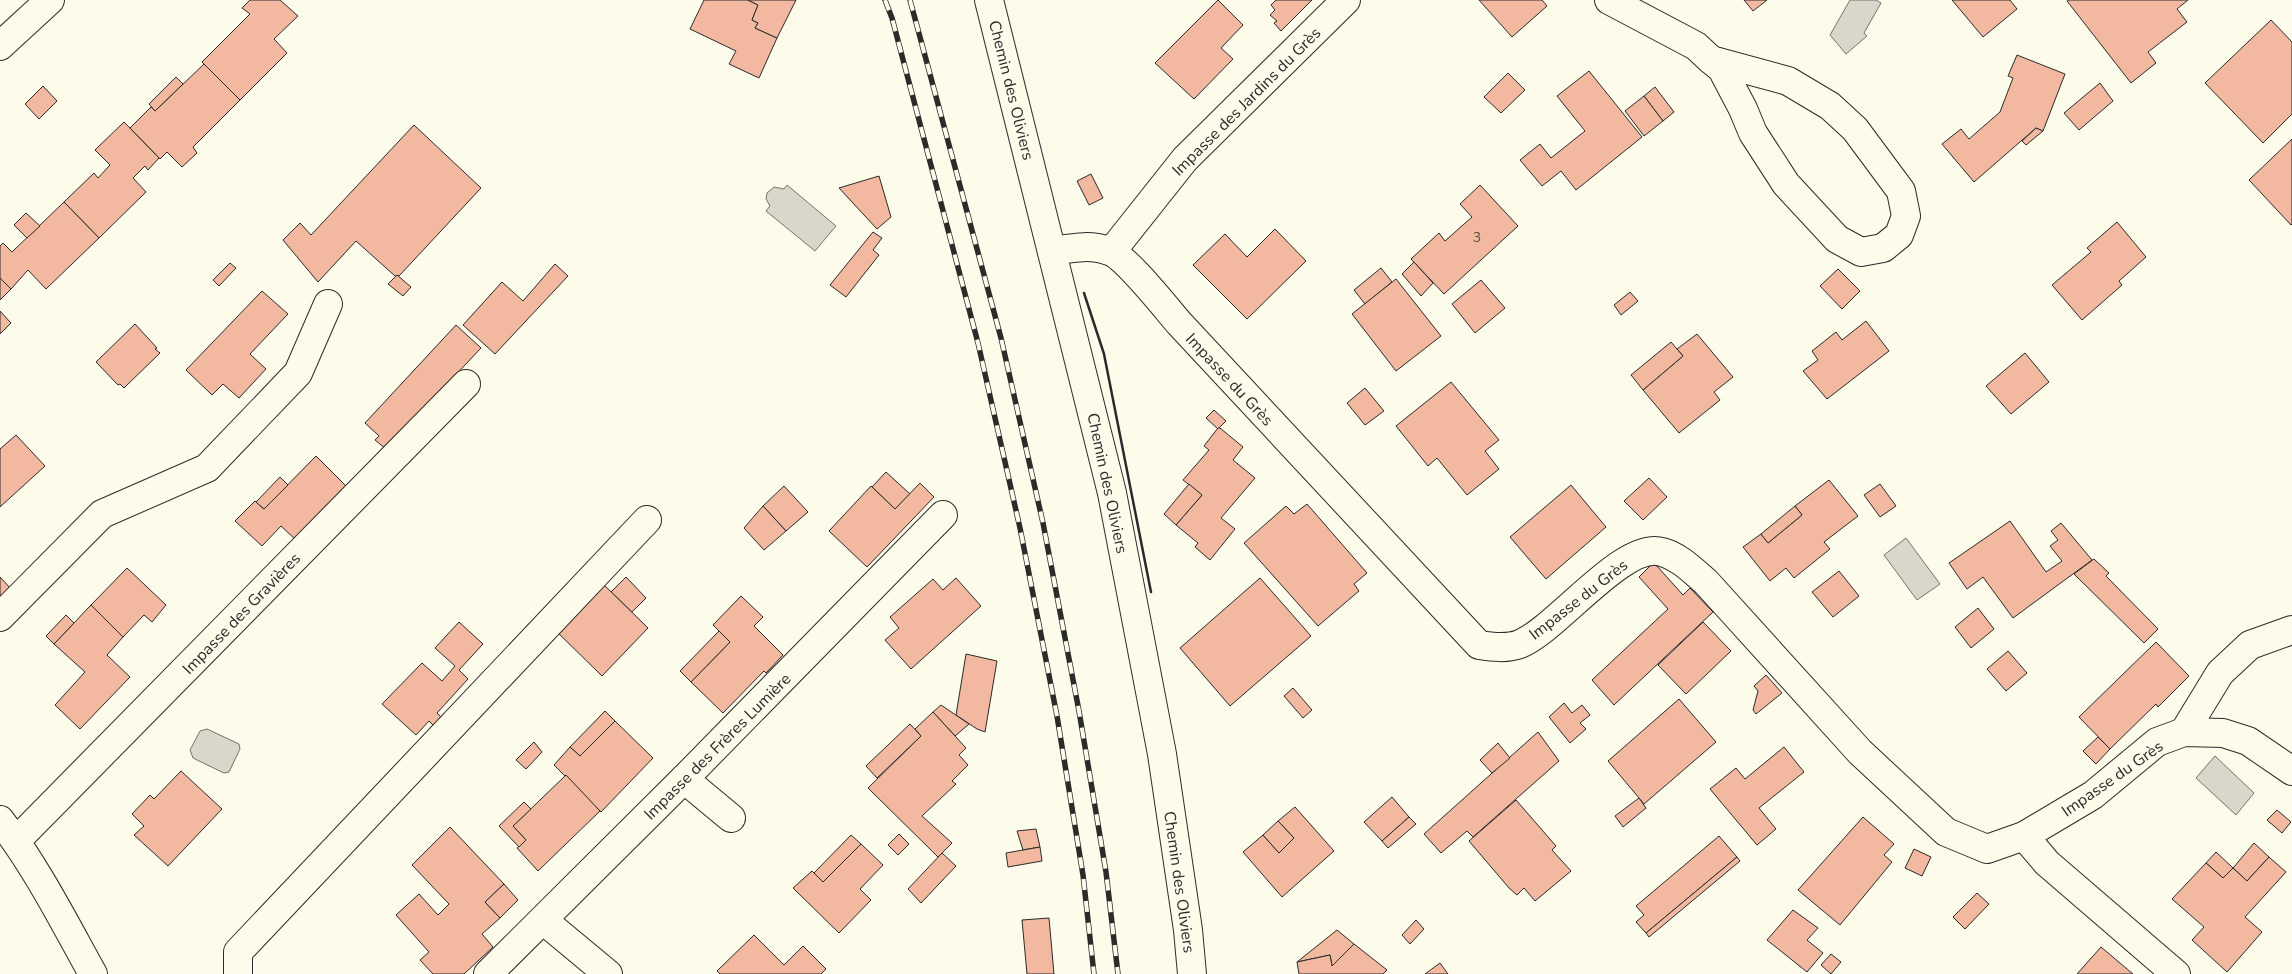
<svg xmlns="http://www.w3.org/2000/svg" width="2292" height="974" viewBox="0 0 2292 974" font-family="'Nunito Sans',sans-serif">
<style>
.water{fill:#d8d7c9;stroke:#74746e}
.building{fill:#f2b8a0;stroke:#2b2b2b}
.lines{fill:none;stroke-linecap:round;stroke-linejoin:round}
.minor-casing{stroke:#2b2b2b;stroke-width:30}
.major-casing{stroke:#2b2b2b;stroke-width:30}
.minor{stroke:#fdfbea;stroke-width:28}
.major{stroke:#fdfbea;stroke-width:28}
.rail-casing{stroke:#2b2b2b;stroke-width:5.5}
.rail{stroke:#fdfbea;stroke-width:4;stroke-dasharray:11;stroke-linecap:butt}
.wall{stroke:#2b2b2b;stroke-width:2.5}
.labels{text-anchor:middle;stroke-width:4;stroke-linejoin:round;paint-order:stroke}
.number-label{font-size:14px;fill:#5d4e48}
.street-label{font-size:16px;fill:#2b2b2b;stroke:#fdfbea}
</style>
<rect width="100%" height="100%" fill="#fdfbea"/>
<g class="water">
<polygon points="1850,0 1876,0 1881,3 1864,33 1867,36 1846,54 1830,35"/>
<polygon points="787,185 836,226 815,251 766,211 770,206 766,199 767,193 774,187 784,189"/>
<polygon points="1906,538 1940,584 1917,600 1884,555"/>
<polygon points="207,729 239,744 240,749 229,772 224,773 193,758 190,750 200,731"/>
<polygon points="2215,756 2254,793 2236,815 2196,778"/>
</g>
<g class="building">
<polygon points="250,0 280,0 298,16 274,39 287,53 240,100 202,62 250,14 242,8"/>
<polygon points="704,0 748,0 758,5 752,20 758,23 755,28 777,38 759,78 729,64 736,51 690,29"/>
<polygon points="748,0 796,0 777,38 755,28 758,23 752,20 758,5"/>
<polygon points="1218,0 1243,25 1221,48 1233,59 1194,99 1155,63"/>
<polygon points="1276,0 1312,0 1281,31 1274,23 1277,21 1270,15 1275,10 1271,5"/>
<polygon points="1479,0 1542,0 1547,6 1512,37"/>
<polygon points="1744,0 1767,0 1753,11"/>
<polygon points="1952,0 2010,0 2017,9 1983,37"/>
<polygon points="2069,0 2188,0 2177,9 2187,22 2148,52 2156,63 2131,83 2067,1"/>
<polygon points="2271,20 2292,42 2292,114 2263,143 2205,83"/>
<polygon points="2017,55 2065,74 2043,131 2036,128 1974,182 1942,144 1961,129 1969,139 2000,112 2013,78 2008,76"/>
<polygon points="204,64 240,100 193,147 197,153 182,167 167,152 160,159 130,128 151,107 155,111"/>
<polygon points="1589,71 1642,137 1576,190 1561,171 1542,186 1520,160 1540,144 1551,158 1585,131 1557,96"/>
<polygon points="1508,73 1525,90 1501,113 1484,97"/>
<polygon points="176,77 183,84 155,111 149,104"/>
<polygon points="2100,83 2113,101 2079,130 2064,113"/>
<polygon points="43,86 57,101 39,119 25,104"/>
<polygon points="1655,87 1674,112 1663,121 1644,96"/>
<polygon points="1644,96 1663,121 1644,136 1625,111"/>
<polygon points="124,122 159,158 148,170 145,166 133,178 146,192 99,238 64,202 94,173 98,178 110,165 95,150"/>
<polygon points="414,125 481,188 399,276 395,276 356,241 318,282 283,240 300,223 311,235"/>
<polygon points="2036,128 2043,131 2026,145 2022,141"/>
<polygon points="2292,139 2292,224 2291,225 2249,180"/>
<polygon points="1091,174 1103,198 1089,205 1077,181"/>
<polygon points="879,176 891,217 877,229 839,188"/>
<polygon points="1480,185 1518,226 1444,294 1411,259 1439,233 1445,241 1472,217 1460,204"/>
<polygon points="64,202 99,238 46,289 28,270 11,289 0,278 0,246 3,243 12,252"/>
<polygon points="26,213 40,226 27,238 14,225"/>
<polygon points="2117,222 2146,257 2119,281 2122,285 2082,320 2052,285 2091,252 2087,248"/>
<polygon points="1275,229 1306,261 1247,319 1193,265 1225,234 1247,257"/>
<polygon points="873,232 882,238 873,250 879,255 846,297 830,285"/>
<polygon points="1414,262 1433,283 1421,296 1402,274"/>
<polygon points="230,263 236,268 219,286 213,280"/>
<polygon points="555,264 568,276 495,354 463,325 502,282 523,301"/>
<polygon points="1381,268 1392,282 1365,304 1354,290"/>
<polygon points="1838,269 1860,291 1842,309 1820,286"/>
<polygon points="397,275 411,287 403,296 388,284"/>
<polygon points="0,278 11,289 0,300"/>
<polygon points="1396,279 1441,336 1396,371 1352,314"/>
<polygon points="1481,280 1505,308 1475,333 1452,304"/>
<polygon points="262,291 288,314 250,354 266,369 239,398 223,384 212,395 186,370"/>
<polygon points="1630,292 1638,301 1621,315 1614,305"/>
<polygon points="0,311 11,323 0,334"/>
<polygon points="1866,321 1889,351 1827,399 1803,371 1818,360 1812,351 1836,332 1842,340"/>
<polygon points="135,324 157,348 155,349 160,353 124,388 120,384 118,385 96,362"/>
<polygon points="456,325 481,348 386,449 375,440 379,436 365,423"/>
<polygon points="1697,334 1733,377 1714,392 1720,400 1679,433 1643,390 1683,356 1677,349"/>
<polygon points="1671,342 1683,356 1643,390 1631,375"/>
<polygon points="2025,353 2049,382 2011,414 1986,386"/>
<polygon points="1451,382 1499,440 1485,451 1499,469 1467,495 1437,458 1428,466 1396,426"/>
<polygon points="1365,388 1384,411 1365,425 1347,403"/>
<polygon points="1214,410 1226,421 1218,429 1206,418"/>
<polygon points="1218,428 1220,428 1243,447 1233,460 1255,478 1221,518 1235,529 1210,560 1195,547 1198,543 1176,525 1202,495 1183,480 1209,450 1204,446"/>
<polygon points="16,435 45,466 0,507 0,449"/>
<polygon points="316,456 348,488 296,540 281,526 262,546 235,521 255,501 264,509"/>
<polygon points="886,472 910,494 895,509 872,487"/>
<polygon points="280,477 288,485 264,509 256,502"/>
<polygon points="1649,478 1667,497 1643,520 1624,501"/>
<polygon points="1829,480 1858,516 1824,542 1830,549 1794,578 1786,568 1770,581 1743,547 1761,534 1768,543 1802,515 1795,506"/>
<polygon points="920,483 934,497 867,567 829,531 871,486 895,509"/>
<polygon points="1189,484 1202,495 1176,525 1164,514"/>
<polygon points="1880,484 1896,506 1880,517 1864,495"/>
<polygon points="1571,485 1606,527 1546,579 1510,537"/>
<polygon points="784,486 808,512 786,531 763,506"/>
<polygon points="1307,504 1367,573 1354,584 1359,591 1318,626 1244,543 1286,506 1294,514"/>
<polygon points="763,506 786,531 764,550 744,528"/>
<polygon points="1795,506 1802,515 1768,543 1761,534"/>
<polygon points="2010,521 2046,572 2062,561 2050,546 2058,540 2051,531 2061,523 2092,560 2013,618 1983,577 1967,589 1949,563"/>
<polygon points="2094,559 2109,573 2106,576 2158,629 2144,643 2074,574"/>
<polygon points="1652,564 1657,566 1683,595 1690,588 1713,612 1614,705 1592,680 1668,609 1639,577"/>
<polygon points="127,568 166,605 152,622 144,615 123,637 91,605"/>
<polygon points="1839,571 1859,596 1833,617 1812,592"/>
<polygon points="0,577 11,589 0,600"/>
<polygon points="626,577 646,598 632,612 611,592"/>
<polygon points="956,578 981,606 911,669 885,640 899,628 890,617 933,579 943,590"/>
<polygon points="1260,578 1311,636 1230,706 1180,648"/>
<polygon points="598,579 648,628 602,676 551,626"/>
<polygon points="741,596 763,617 754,626 783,655 766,673 764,671 723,713 691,682 730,642 713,625"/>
<polygon points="91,605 123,637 107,655 130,677 80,729 55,705 85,672 54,644"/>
<polygon points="1978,608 1994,629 1971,648 1955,627"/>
<polygon points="66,615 74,623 54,644 46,636"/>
<polygon points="459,622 483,644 459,670 468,679 437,713 441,717 433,725 429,721 416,735 382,704 422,663 442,681 455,666 435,648"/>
<polygon points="1703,622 1731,651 1686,694 1658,665"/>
<polygon points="719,631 730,642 691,682 680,671"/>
<polygon points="2156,642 2189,676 2158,707 2156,704 2110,749 2079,717"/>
<polygon points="2008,651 2027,673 2006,691 1987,669"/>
<polygon points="966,654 997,661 985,732 977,729 956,715"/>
<polygon points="1766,675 1782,693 1756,714 1753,710 1758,691 1754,686"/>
<polygon points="1293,688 1312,710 1303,718 1284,696"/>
<polygon points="1679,699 1716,742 1644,804 1608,761"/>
<polygon points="1564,703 1572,713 1582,705 1590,715 1580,723 1586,729 1570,743 1549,717"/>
<polygon points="941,705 969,724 955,736 933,712"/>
<polygon points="605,711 615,721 580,756 570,747"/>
<polygon points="933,712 966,748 959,755 968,765 952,781 956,784 922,816 952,843 938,857 868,788 921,736 915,729"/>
<polygon points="615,721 653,758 601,812 554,765 570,747 580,756"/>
<polygon points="910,724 921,736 877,778 866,766"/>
<polygon points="1538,732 1559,761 1473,837 1467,831 1441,853 1424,834"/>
<polygon points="2098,737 2110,749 2096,764 2083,751"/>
<polygon points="534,742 542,752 526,769 516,760"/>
<polygon points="1498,743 1510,758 1492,773 1480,760"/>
<polygon points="1784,747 1804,772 1759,808 1776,829 1757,845 1710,789 1736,768 1745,779"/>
<polygon points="181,771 222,809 168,866 134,835 144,826 132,814 150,795 154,799"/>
<polygon points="566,775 600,811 538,871 517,848 526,840 513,826"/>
<polygon points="1392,797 1409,817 1382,841 1364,822"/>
<polygon points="1639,798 1646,808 1623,827 1615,816"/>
<polygon points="1516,800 1556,846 1552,850 1571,871 1535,901 1524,888 1517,895 1509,888 1469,841"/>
<polygon points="524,802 531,809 513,826 526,840 519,847 499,826"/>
<polygon points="1295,807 1334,851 1282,897 1243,852 1263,835 1279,853 1294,838 1278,821"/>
<polygon points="2277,810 2291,822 2282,833 2267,820"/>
<polygon points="1409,817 1416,824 1388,848 1382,841"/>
<polygon points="1863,817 1894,844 1884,855 1892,862 1840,925 1798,890"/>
<polygon points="1278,821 1294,838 1279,853 1263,835"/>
<polygon points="450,827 504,884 485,902 500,918 482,934 493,947 464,974 433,974 420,960 429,952 396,915 419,894 438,915 449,904 412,865"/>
<polygon points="1036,829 1040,847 1023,850 1017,831"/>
<polygon points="899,834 909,844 898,855 888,845"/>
<polygon points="851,835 861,844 823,882 814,873"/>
<polygon points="1719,836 1737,857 1646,933 1636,922 1644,915 1636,906"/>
<polygon points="2254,843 2269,857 2247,881 2233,868"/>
<polygon points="861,844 883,865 860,889 871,900 839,933 793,888 812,871 823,882"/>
<polygon points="1040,847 1042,861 1008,867 1006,853"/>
<polygon points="1914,849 1931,857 1922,876 1905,868"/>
<polygon points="2216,852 2233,868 2223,878 2206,863"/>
<polygon points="942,853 956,866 921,903 908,889"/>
<polygon points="1737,857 1740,861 1649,937 1646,933"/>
<polygon points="2269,857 2286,872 2245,917 2262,932 2227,972 2192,940 2204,927 2172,899 2206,863 2223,878 2233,868 2247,881"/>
<polygon points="504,884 518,900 500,918 485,902"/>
<polygon points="1977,893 1989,904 1965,929 1953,917"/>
<polygon points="1793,910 1818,928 1807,940 1823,953 1807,972 1767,940"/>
<polygon points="1049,918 1054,974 1027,974 1022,920"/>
<polygon points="1416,920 1424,929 1410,944 1402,935"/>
<polygon points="1337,930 1354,944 1332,966 1330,955 1297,962"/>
<polygon points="754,935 784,965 803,946 826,969 821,974 720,974 717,971"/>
<polygon points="1354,944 1387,970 1383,974 1299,974 1297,962 1330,955 1332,966"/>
<polygon points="2101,947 2133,974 2077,974"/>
<polygon points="1831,954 1841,962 1831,974 1821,965"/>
<polygon points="1440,963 1448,974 1425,974"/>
</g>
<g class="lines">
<g class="minor-casing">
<g id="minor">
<polyline points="989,0 1112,493 1162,754 1188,930 1192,974"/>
<polyline points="1609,0 1696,46 1711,60 1722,69 1743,109 1753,133 1786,184 1837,239 1861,252 1883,248 1899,235 1906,216 1901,191 1855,129 1830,106 1788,81 1711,60"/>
<polyline points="0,46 50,0"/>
<path d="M1052,251C1072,248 1090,244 1109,251C1125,256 1166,308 1179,323L1479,645C1492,647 1507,649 1520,644C1557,629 1624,540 1662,552C1680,557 1692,570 1706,582L1860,752L1946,832L1987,849L2024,836L2093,795L2157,742L2184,732L2223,733L2248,741L2292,771"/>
<polyline points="1112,251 1185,159 1346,0"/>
<polyline points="0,617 102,514 207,468 298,373 328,304"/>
<polyline points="2184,732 2220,673 2250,645 2292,630"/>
<polyline points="684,779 731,818"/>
<polyline points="2024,836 2047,863 2176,974"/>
<polyline points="16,841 466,384"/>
<polyline points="543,920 608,974"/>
<polyline points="238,974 238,952 647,520"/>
<polyline points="488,974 684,779 943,515"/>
</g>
</g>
<g class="major-casing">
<path id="major" d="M0,820C37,868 64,922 93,974"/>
</g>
<use href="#minor" class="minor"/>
<use href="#major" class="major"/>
<g class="rail-casing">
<g id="rail">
<polyline points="885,0 892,18 978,343 1020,528 1057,716 1083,875 1094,974"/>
<polyline points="910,0 1001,338 1043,523 1079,711 1106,872 1118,974"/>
</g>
</g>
<use href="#rail" class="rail"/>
<polyline class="wall" points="1084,293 1104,354 1151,592"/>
</g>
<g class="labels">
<g class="number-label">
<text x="1477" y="242">3</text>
</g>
<g class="street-label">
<text transform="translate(1012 90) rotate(76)" y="6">Chemin des Oliviers</text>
<text transform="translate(1246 101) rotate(-45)" y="6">Impasse des Jardins du Grès</text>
<text transform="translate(1230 379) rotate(47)" y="6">Impasse du Grès</text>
<text transform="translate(1108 483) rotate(78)" y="6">Chemin des Oliviers</text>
<text transform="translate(1578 599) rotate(-38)" y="6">Impasse du Grès</text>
<text transform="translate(241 613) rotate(-46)" y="6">Impasse des Gravières</text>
<text transform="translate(717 746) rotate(-45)" y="6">Impasse des Frères Lumière</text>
<text transform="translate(2112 778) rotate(-35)" y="6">Impasse du Grès</text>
<text transform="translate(1180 882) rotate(82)" y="6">Chemin des Oliviers</text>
</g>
</g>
</svg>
